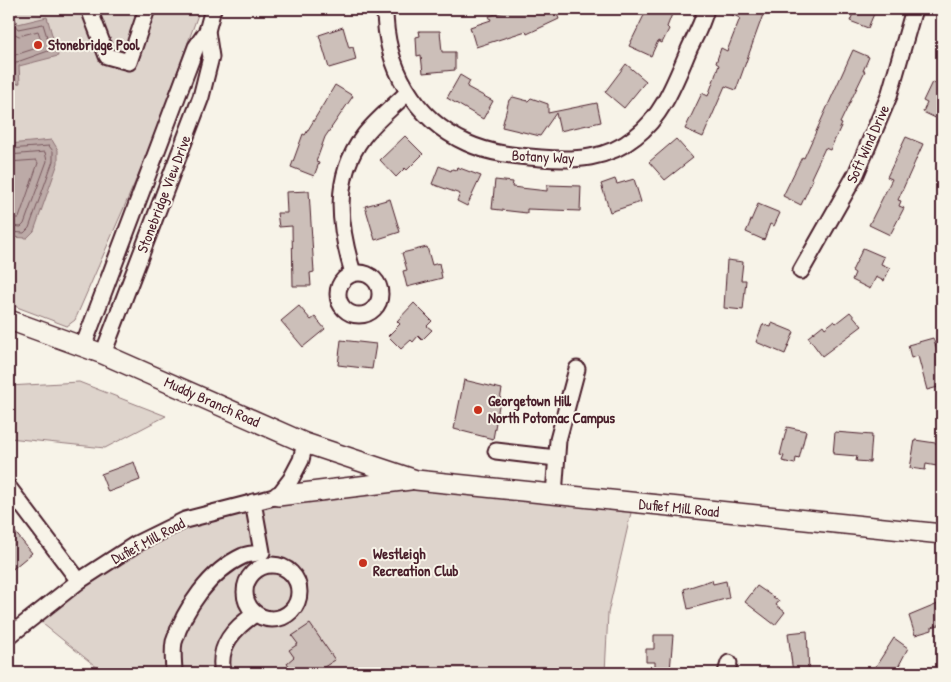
<svg xmlns="http://www.w3.org/2000/svg" width="951" height="682" viewBox="0 0 951 682" font-family="'Patrick Hand',sans-serif">
<style>
.green{fill:#ded4cc;stroke:#947a7c}
.water{fill:#bcaaa7;stroke:#8e7275}
.lines{fill:none;stroke-linecap:round;stroke-linejoin:round}
.shore{stroke:#78575d;stroke-width:1}
.building{fill:#ccbfb9;stroke:#4a1f2b}
.minor-casing{stroke:#4a1f2b;stroke-width:19}
.major-casing{stroke:#4a1f2b;stroke-width:22}
.minor{stroke:#f7f3e8;stroke-width:15}
.major{stroke:#f7f3e8;stroke-width:19}
.poi-dot{fill:#c8321e;stroke:#f7f3e8;stroke-width:2}
.labels{text-anchor:middle;stroke-width:4;stroke-linejoin:round;paint-order:stroke}
.poi-label{font-size:15px;font-weight:bold;fill:#4a1f2b;stroke:#f7f3e8;text-anchor:start}
.street-label{font-size:15px;fill:#4a1f2b;stroke:#f7f3e8}
</style>
<rect width="100%" height="100%" fill="#f7f3e8"/>
<filter id="ink" filterUnits="userSpaceOnUse"><feTurbulence type="fractalNoise" baseFrequency=".02" numOctaves="2"/><feDisplacementMap in="SourceGraphic" scale="10" xChannelSelector="R" yChannelSelector="G"/><feConvolveMatrix kernelMatrix="1 2 1 2 8 2 1 2 1" color-interpolation-filters="sRGB"/></filter>
<g filter="url(#ink)">
<g class="green">
<polygon points="9,9 200,9 149,150 75,320 67,326 9,304"/>
<polygon points="79,382 166,416 105,448 9,438 9,386"/>
<polygon points="416,480 633,504 608,613 605,673 104,673 33,616 185,520"/>
</g>
<g class="water">
<polygon points="9,9 18,24 47,17 58,56 19,66 20,83 9,86"/>
<polygon points="52,140 58,150 58,163 34,231 27,238 9,237 9,144"/>
</g>
<g class="lines">
<g class="shore">
<polyline points="9,18 18,29 43,24 51,50 17,62 14,66 14,79 9,81"/>
<polyline points="9,31 19,36 38,31 43,46 15,55 9,62"/>
<polyline points="9,149 49,146 53,151 53,161 29,228 24,233 9,232"/>
<polyline points="9,155 45,152 47,161 24,224 21,227 9,226"/>
<polyline points="9,162 36,160 38,163 19,218 9,218"/>
</g>
</g>
<g class="building">
<polygon points="513,9 555,9 559,19 527,34 526,31 476,47 470,27 491,20 489,16"/>
<polygon points="647,9 674,9 667,27 669,29 662,43 658,41 651,56 629,46"/>
<polygon points="719,9 765,9 736,90 725,86 703,137 685,129 702,93 708,96 719,65 716,63 721,48 727,51 740,18"/>
<polygon points="855,9 876,9 868,28 850,21"/>
<polygon points="343,27 349,48 353,47 356,60 329,68 319,35"/>
<polygon points="419,31 440,31 442,52 455,52 455,70 423,73 421,55 417,56 416,37 420,36"/>
<polygon points="853,50 869,57 863,71 865,71 840,123 842,124 830,150 825,148 811,178 813,179 801,205 783,196 802,157 804,158"/>
<polygon points="626,64 646,81 624,108 605,92"/>
<polygon points="460,75 470,81 467,87 493,101 483,119 447,98"/>
<polygon points="932,82 942,87 942,121 923,112 927,103 923,101"/>
<polygon points="335,85 353,96 325,137 316,162 319,163 314,176 291,167 303,134 305,135"/>
<polygon points="513,97 528,101 531,98 548,104 548,113 597,103 601,122 560,131 556,113 540,136 502,127 509,100"/>
<polygon points="405,136 423,154 407,170 405,168 396,177 380,160"/>
<polygon points="906,137 923,144 898,200 901,201 899,206 904,208 890,235 869,225 892,179 887,177"/>
<polygon points="676,139 693,158 665,180 649,162"/>
<polygon points="439,166 451,171 452,169 456,170 457,167 481,176 467,206 457,201 460,194 432,184"/>
<polygon points="615,179 617,184 634,179 641,202 610,212 601,184"/>
<polygon points="495,180 513,182 512,187 547,191 547,185 581,186 580,211 527,209 527,213 492,209"/>
<polygon points="309,191 314,272 310,273 311,286 293,286 292,226 279,227 277,213 287,213 286,192"/>
<polygon points="390,199 400,232 375,240 365,206"/>
<polygon points="758,204 780,213 774,226 770,224 764,240 746,232"/>
<polygon points="427,247 432,265 439,263 442,278 407,287 403,271 407,270 402,253"/>
<polygon points="863,248 884,257 881,264 890,268 884,281 876,277 870,289 852,280 855,273 852,271"/>
<polygon points="727,260 743,262 741,280 746,280 743,310 724,308"/>
<polygon points="414,303 432,321 427,326 432,330 422,340 418,336 413,342 411,340 401,349 388,336 400,324 397,321"/>
<polygon points="299,306 311,320 315,317 325,329 303,347 281,321"/>
<polygon points="850,312 862,326 822,356 808,337 823,325 825,328 834,321 836,323"/>
<polygon points="772,323 794,332 785,354 756,342 763,324 771,327"/>
<polygon points="933,338 942,366 939,367 942,386 927,390 918,356 911,358 908,345"/>
<polygon points="341,340 376,344 372,369 338,365"/>
<polygon points="464,380 502,389 493,439 454,429"/>
<polygon points="787,427 806,431 799,459 796,458 795,464 782,461 784,456 780,455"/>
<polygon points="835,432 872,435 870,462 856,461 857,456 833,454"/>
<polygon points="915,440 942,444 942,467 926,464 925,470 910,468"/>
<polygon points="134,462 140,480 108,492 101,474"/>
<polygon points="9,525 32,553 9,572"/>
<polygon points="712,580 713,584 726,581 729,598 688,609 684,589"/>
<polygon points="757,586 779,601 776,605 785,612 775,625 745,602"/>
<polygon points="938,604 939,608 942,607 942,624 932,627 932,630 915,635 909,616"/>
<polygon points="310,624 335,660 315,673 294,673 287,663 294,657 289,650 298,644 292,636"/>
<polygon points="807,631 809,671 793,673 788,633"/>
<polygon points="654,635 673,635 670,671 655,671 655,662 646,662 646,649 654,649"/>
<polygon points="894,638 908,648 895,673 880,673 874,669"/>
</g>
<g class="lines">
<g class="minor-casing">
<g id="minor">
<polyline points="93,9 91,14 107,56 129,62 147,9"/>
<path d="M385,9C385,66 414,119 467,143C491,154 516,156 541,158C575,161 608,159 635,137C664,115 676,79 690,47C696,35 703,22 706,9"/>
<polyline points="801,271 856,174 889,96 914,9"/>
<circle cx="359" cy="294" r="21"/>
<path d="M353,273C339,227 332,178 363,137C375,121 393,107 407,93"/>
<polyline points="83,347 196,47 207,31"/>
<polyline points="103,354 201,97 211,57 207,31 213,9"/>
<polyline points="496,451 556,458"/>
<polyline points="9,488 79,581"/>
<polyline points="554,495 558,440 577,369"/>
<circle cx="272" cy="592" r="27"/>
<polyline points="9,636 79,581 136,544 185,520 278,496 291,479 301,460 305,443"/>
<path d="M174,673C174,664 172,652 174,642C184,609 210,571 243,556C248,554 256,554 262,552L253,502"/>
<path d="M223,673C217,646 234,628 255,614"/>
<polyline points="726,673 729,663"/>
</g>
</g>
<g class="major-casing">
<g id="major">
<polyline points="9,320 103,354 305,443 416,480 942,534"/>
<polyline points="278,496 410,480"/>
</g>
</g>
<use href="#minor" class="minor"/>
<use href="#major" class="major"/>
</g>
</g>
<g class="poi-dot">
<circle cx="38" cy="45" r="5"/>
<circle cx="478" cy="410" r="5"/>
<circle cx="363" cy="563" r="5"/>
</g>
<g class="labels">
<g class="poi-label">
<text x="48" y="50">Stonebridge Pool</text>
<text x="488" y="406">Georgetown Hill<tspan x="488" dy="17">North Potomac Campus</tspan></text>
<text x="373" y="559">Westleigh<tspan x="373" dy="17">Recreation Club</tspan></text>
</g>
<g class="street-label">
<text transform="translate(868 144) rotate(-66)" y="5">Soft Wind Drive</text>
<text transform="translate(543 157) rotate(3)" y="5">Botany Way</text>
<text transform="translate(164 194) rotate(-69)" y="5">Stonebridge View Drive</text>
<text transform="translate(212 402) rotate(24)" y="5">Muddy Branch Road</text>
<text transform="translate(679 508) rotate(6)" y="5">Dufief Mill Road</text>
<text transform="translate(148 541) rotate(-28)" y="5">Dufief Mill Road</text>
</g>
</g>
<rect width="951" height="682" fill="none" stroke="#f7f3e8" stroke-width="30"/>
<rect x="15" y="15" width="921" height="652" fill="none" stroke="#4a1f2b" stroke-width="2" filter="url(#ink)"/>
</svg>
